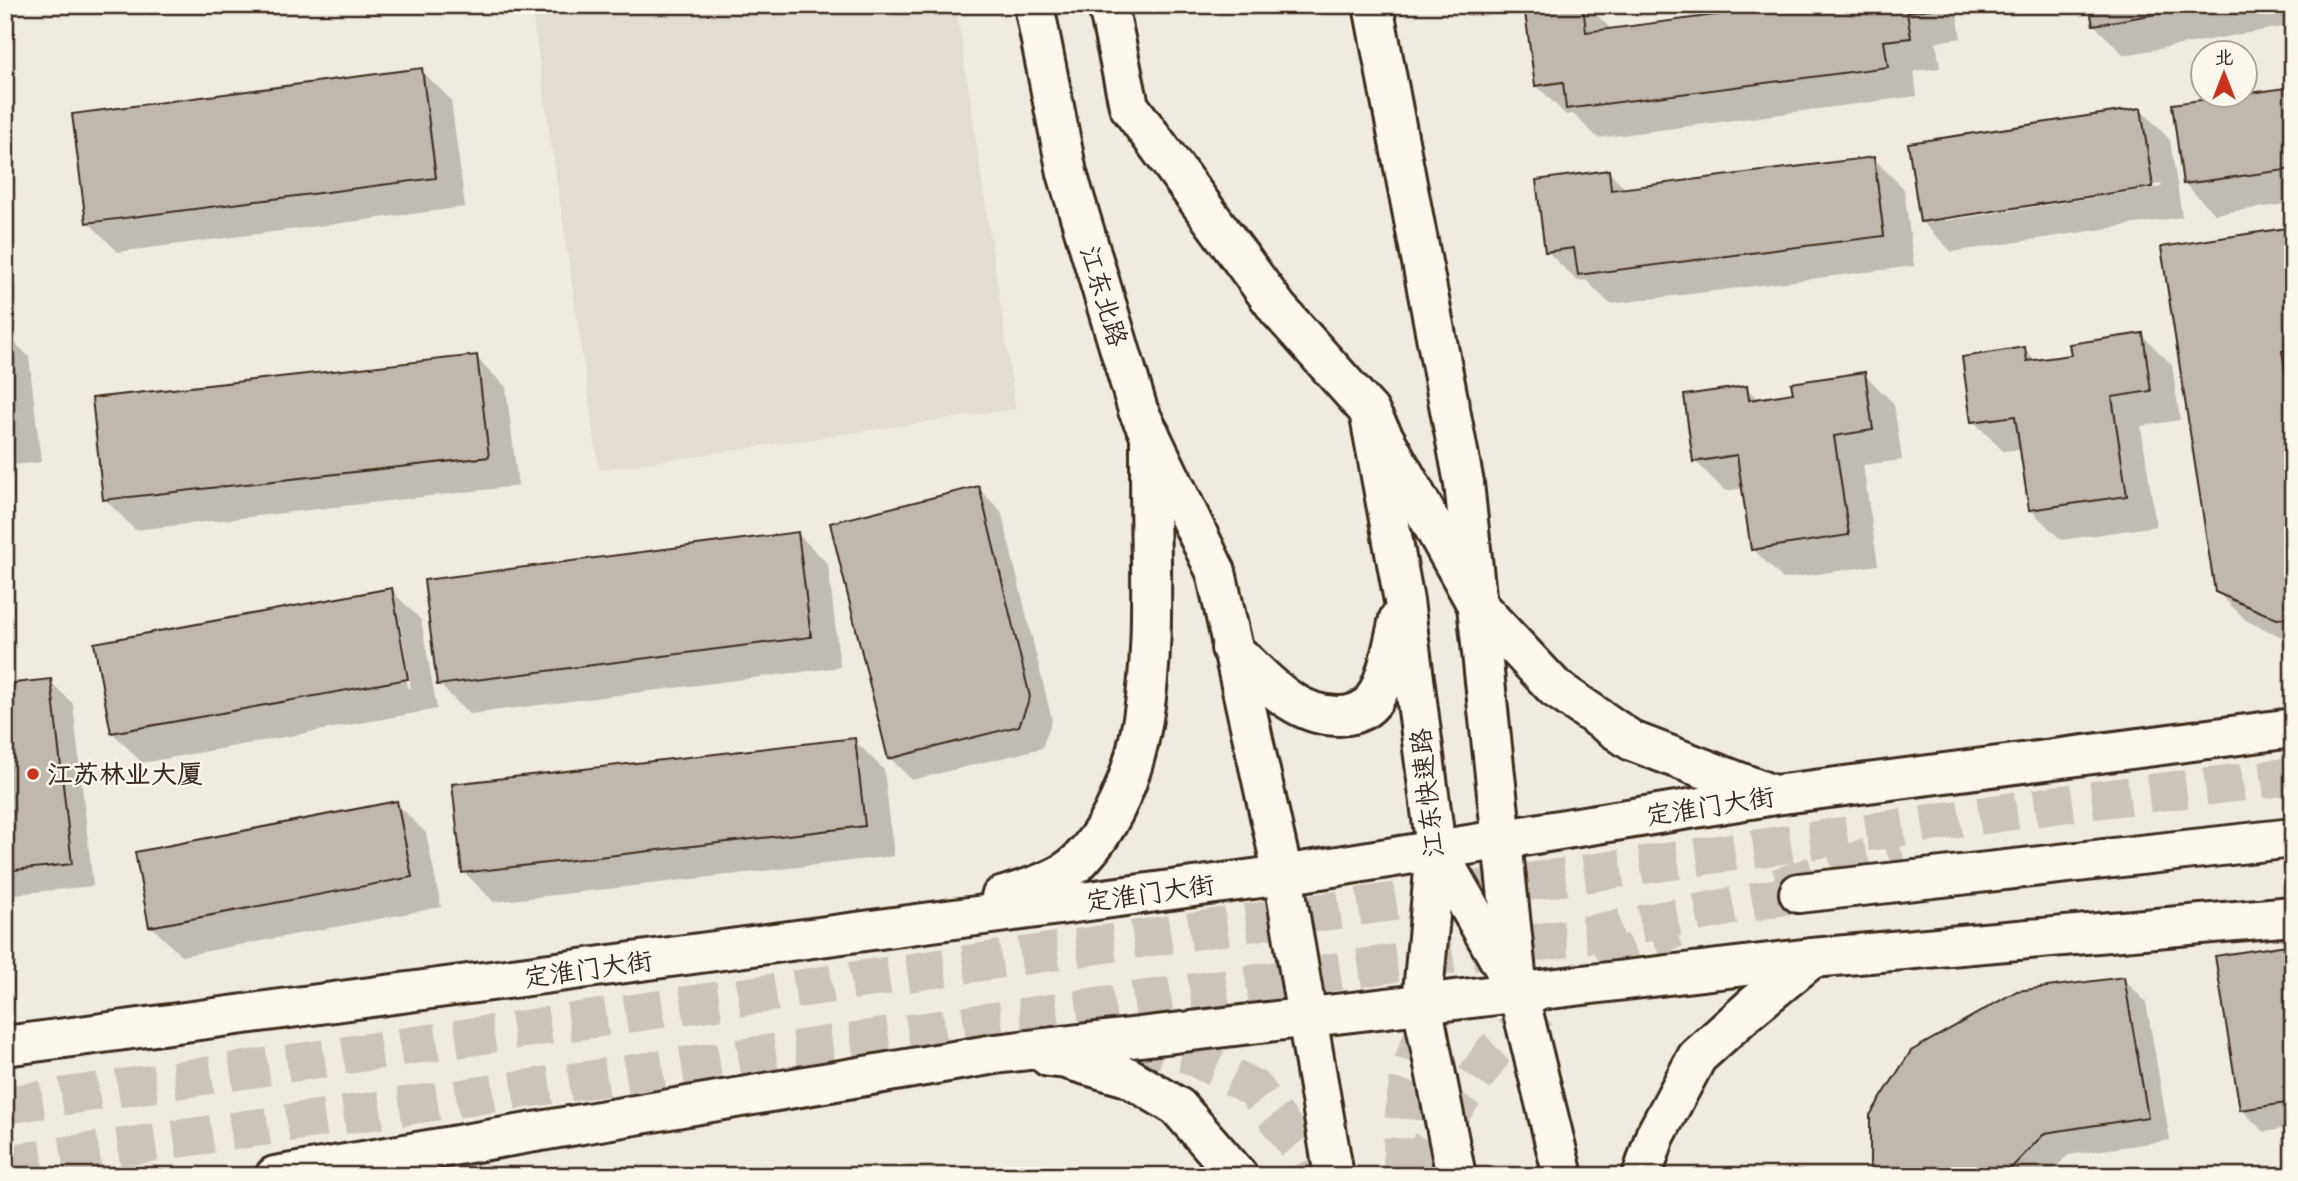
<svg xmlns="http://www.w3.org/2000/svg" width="2298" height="1181" viewBox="0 0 2298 1181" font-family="'Patrick Hand','LXGW WenKai TC',sans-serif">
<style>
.built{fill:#e2dcd1}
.shadow{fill:#0003;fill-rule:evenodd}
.building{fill:#c0b8ad;stroke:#3b2a1e;stroke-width:2}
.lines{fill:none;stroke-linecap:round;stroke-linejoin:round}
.highway-tunnel{stroke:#ccc4b9;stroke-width:38;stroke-dasharray:38 19;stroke-linecap:butt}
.secondary-casing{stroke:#3b2a1e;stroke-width:44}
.primary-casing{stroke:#3b2a1e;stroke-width:44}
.highway-casing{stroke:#3b2a1e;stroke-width:44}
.secondary{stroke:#fbf7ec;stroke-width:38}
.primary{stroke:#fbf7ec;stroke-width:38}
.highway{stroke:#fbf7ec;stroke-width:38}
.poi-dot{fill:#c8321e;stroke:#fbf7ec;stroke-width:2.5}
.labels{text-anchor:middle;stroke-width:5;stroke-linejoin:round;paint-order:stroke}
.street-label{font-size:26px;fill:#3b2a1e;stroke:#fbf7ec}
.poi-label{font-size:26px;font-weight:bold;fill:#3b2a1e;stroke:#fbf7ec;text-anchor:start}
</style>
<rect width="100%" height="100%" fill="#f0ebe0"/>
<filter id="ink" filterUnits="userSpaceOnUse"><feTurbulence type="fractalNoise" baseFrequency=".0143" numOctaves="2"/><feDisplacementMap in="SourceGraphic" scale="14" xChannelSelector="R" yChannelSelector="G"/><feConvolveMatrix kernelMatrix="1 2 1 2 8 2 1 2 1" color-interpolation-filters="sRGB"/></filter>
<g filter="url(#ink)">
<polygon class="built" points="531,5 956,5 1016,409 599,470"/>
<g class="shadow">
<polygon points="1534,5 1587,5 1611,29 1805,5 1956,5 1961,38 1936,42 1940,68 1914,71 1917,96 1598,138 1573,114 1566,115 1536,85"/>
<polygon points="2091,5 2293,5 2293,25 2124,55 2094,25"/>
<polygon points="421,70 451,100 465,207 118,252 88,222"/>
<polygon points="2293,89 2293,203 2215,214 2185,184"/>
<path d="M2140,109L2170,140L2182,217L1952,252L1922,222ZM2161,184L2162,187L1944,221V217Z"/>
<polygon points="1874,159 1904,189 1914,266 1610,304 1586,280 1577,281 1547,251 1609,172 1626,190"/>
<polygon points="2293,229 2293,642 2247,621 2216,591"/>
<polygon points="5,333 29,357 41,462 5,466"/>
<polygon points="2142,335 2172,365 2180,420 2141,426 2156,526 2061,540 2030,509 2022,449 2003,451 1973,421 2024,349 2036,361 2073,356"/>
<polygon points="476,357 506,387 518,486 135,530 105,499"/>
<polygon points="1864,374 1894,404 1902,460 1863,465 1878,565 1783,579 1753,549 1744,488 1725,491 1695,461 1746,388 1759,400 1795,395"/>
<polygon points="978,488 1001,511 1052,720 1042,748 912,780 890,758"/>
<polygon points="798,534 828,564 840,667 469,714 439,684"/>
<path d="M391,590L421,620L437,709L142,763L112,732ZM396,622H400L411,688H408Z"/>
<polygon points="50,681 73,704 93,886 5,895 5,686"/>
<polygon points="854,740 884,770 894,856 494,902 464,872"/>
<polygon points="396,803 426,833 441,907 181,956 151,926"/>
<polygon points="2293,946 2293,1127 2264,1132 2241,1109"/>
<polygon points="2123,979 2146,1002 2170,1140 2068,1155 2048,1176 1872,1176"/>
</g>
<g class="building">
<polygon points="1524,5 1583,5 1586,32 1792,5 1931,5 1932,9 1907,12 1911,38 1884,41 1888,67 1566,109 1563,82 1535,86"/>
<polygon points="2089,5 2207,5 2093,25"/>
<polygon points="422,68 436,178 86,223 72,114"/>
<polygon points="2293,87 2293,169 2183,184 2172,104"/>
<polygon points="2141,108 2153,187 1920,222 1908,143"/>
<polygon points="1874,157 1884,236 1578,275 1574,248 1545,252 1536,180 1609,170 1611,190"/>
<polygon points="2293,227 2293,350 2282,351 2293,417 2293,617 2277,619 2215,592 2161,247"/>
<polygon points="2143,333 2151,391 2112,397 2127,496 2029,510 2015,416 1971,422 1962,357 2025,347 2027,361 2071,355 2069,344"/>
<polygon points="477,355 489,457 103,500 92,398"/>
<polygon points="1865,372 1873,430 1834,436 1849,535 1751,550 1737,455 1693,462 1684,395 1747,386 1749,400 1793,393 1791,383"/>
<polygon points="5,376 12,432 5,433"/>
<polygon points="979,486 1030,697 1019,726 888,759 830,523"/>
<polygon points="798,532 811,637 437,685 424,580"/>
<polygon points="392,588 408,679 111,733 94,643"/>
<polygon points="51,679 72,864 5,871 5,684"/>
<polygon points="855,738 865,826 462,873 452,784"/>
<polygon points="397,801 412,877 149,927 135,852"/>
<polygon points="2293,944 2293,1102 2240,1110 2215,956"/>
<polygon points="2124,977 2148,1117 2045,1133 2010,1169 2011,1176 1870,1176 1870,1115 1911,1051 2017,991"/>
</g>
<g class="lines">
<g class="highway-tunnel">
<polyline points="1778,887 1900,846"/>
<polyline points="1125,1044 1188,1054 1255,1089 1306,1157 1314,1176"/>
<polyline points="5,1105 2061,804 2293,776"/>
<polyline points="5,1164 1575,937 1799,893"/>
<path d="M1403,1176C1400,1126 1405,1057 1435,1016"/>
<polyline points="1416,1176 1433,1139 1493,1052 1561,991 1674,929"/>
</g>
<g class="secondary-casing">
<polyline id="secondary" points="1373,5 1464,483"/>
</g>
<g class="primary-casing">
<g id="primary">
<polyline points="1034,5 1067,173 1138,410 1216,572"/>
<polyline points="1108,5 1129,106 1278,309 1369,411 1477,605 1555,688 1632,741 1773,795"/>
<polyline points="1464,483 1518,992"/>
<polyline points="1436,849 1518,992 1563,1176"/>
<path d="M1001,897C1027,889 1064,879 1082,858C1152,782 1152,659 1151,563C1150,520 1150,477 1150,434"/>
<polyline points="5,1046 1283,875 1775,795 2293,728"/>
<polyline points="1049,1057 1066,1059 1128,1077 1178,1107 1238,1176"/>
<polyline points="275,1176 995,1054 1812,958 2293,916"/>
<polyline points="1642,1176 1655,1136 1697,1057 1751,1008 1812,958"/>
</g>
</g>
<g class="highway-casing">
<g id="highway">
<polyline points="1369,411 1404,601 1436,849 1422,1004 1456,1176"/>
<polyline points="1216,572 1283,875 1334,1176"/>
<path d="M1231,648C1263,677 1292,716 1338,716C1350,716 1364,712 1372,702C1387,683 1393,643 1399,619"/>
<polyline points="1799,893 2293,838"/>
</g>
</g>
<use href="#secondary" class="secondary"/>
<use href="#primary" class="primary"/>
<use href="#highway" class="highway"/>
</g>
</g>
<circle class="poi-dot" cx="33" cy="774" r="7"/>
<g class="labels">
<g class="street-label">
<text transform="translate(1104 296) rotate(73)" y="9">江东北路</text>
<text transform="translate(1427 793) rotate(-96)" y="9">江东快速路</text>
<text transform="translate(1710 806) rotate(-9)" y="9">定淮门大街</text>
<text transform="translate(1150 893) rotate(-8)" y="9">定淮门大街</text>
<text transform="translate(588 969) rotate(-8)" y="9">定淮门大街</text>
</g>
<g class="poi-label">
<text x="47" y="783">江苏林业大厦</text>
</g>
</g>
<rect width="2298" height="1181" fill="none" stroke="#fbf7ec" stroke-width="28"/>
<rect x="14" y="14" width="2270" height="1153" fill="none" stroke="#3b2a1e" stroke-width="2.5" filter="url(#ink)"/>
<g transform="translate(2224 74)"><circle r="33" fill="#fbf7ec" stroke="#aea59a" stroke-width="2"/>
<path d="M0-5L12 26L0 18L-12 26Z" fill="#c8321e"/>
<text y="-10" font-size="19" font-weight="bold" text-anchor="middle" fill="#3b2a1e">北</text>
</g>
</svg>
